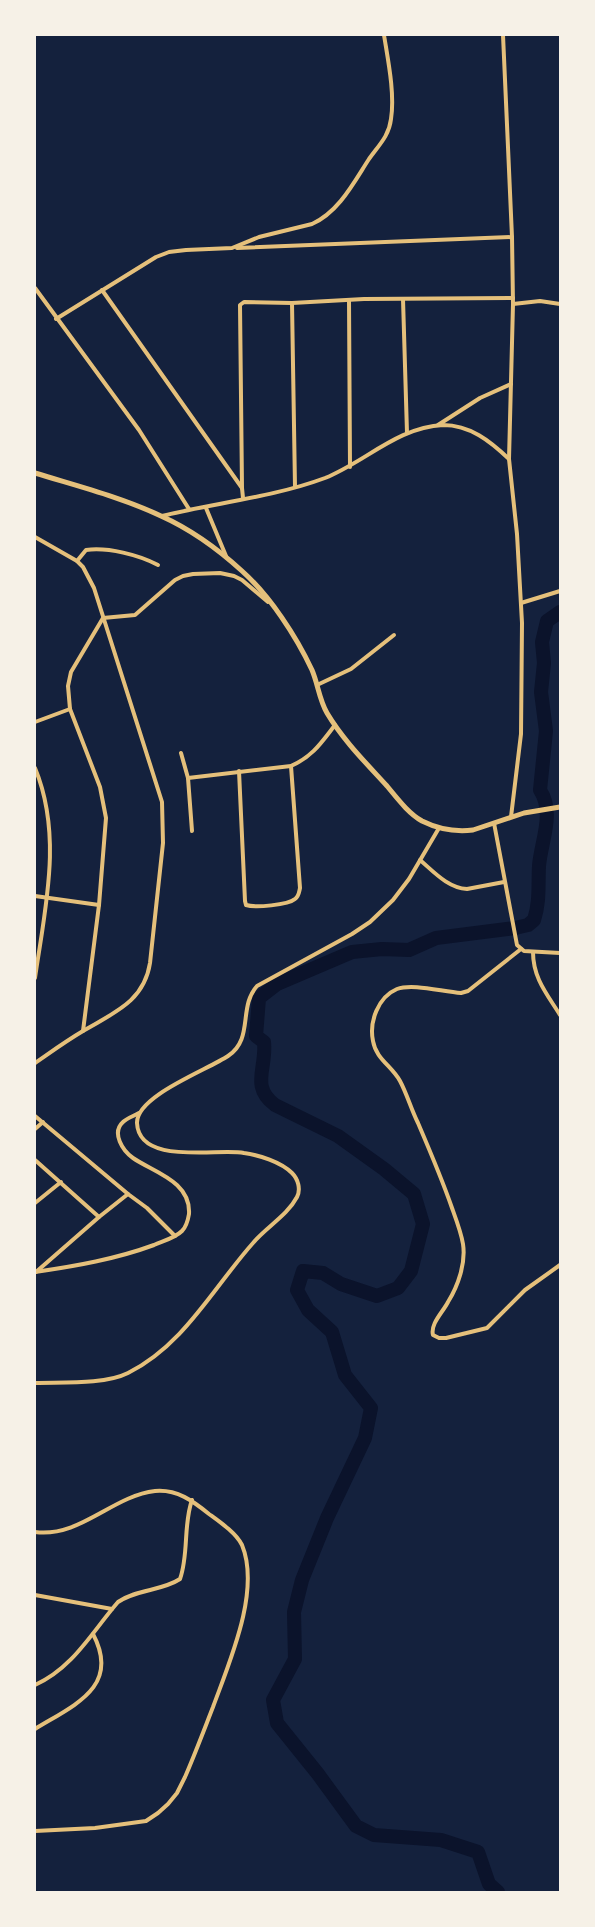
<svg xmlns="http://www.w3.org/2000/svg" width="595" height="1927" viewBox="0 0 595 1927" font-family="Inter,sans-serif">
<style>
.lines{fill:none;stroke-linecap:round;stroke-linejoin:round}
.river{stroke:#0b132b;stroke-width:14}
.minor{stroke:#e5c07b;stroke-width:4}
.tertiary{stroke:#e5c07b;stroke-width:5}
</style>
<rect width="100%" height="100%" fill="#14213d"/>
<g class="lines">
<path class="river" d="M498,1892L489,1884L478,1852L441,1840L374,1835L356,1826L318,1774L277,1723L273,1700L295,1659L294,1612L302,1580L327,1518L365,1438L371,1408L345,1375L332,1332L308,1310L297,1290L303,1271L323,1273L341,1284L377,1296L398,1288L411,1271L423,1224L414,1194L384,1169L338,1136L275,1105C250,1086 267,1068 264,1042L256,1036L259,998L277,984L352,952L382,949L409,950L436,938L515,928L528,925L534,920C540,902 538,885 539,866C541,841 555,813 540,790L546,731L541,692L544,663L542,642L547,621L560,612"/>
<g class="minor">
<polyline points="503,35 512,237 513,304 509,459 517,534 522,623 521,734 511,817"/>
<polyline points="237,248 512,237"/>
<polyline points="35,288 139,430 189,509"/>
<polyline points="102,290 242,488"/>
<polyline points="403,299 407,433"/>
<polyline points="349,300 350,467"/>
<polyline points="292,303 295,487"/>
<polyline points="513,304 540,301 560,304"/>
<path d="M56,319L156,257L169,252L186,250L232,248L259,237L312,224C339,212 354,182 369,159C379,145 389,136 391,119C395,94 388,60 384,35"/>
<polyline points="438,425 480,398 511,384"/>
<polyline points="243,498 242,488 240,305 244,302 292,303 364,299 513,298"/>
<polyline points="206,508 226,556"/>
<path d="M162,516C215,503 274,497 325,478C365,462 398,427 443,425C470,425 490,441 509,459"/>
<path d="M35,537L77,561L83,567L94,588L162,802L163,843L150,963C144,1002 113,1013 83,1031C66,1041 51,1052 35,1063"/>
<path d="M77,561L86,550C108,547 139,555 158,565"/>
<polyline points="521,603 560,591"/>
<polyline points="317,685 351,669 394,635"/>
<polyline points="35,722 70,709"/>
<polyline points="181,753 188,778 192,831"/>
<path d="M35,768C63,836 45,908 35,978"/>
<path d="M239,771L245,901L246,905C255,908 288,905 295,899C299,896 299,892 300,888L291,766"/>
<path d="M188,778L291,766C313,756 321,743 335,725"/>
<polyline points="494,823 517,945 524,951 560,953"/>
<path d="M420,860C434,872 448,888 467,889L504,882"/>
<polyline points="35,896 99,905"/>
<path d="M521,949L468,991L461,993C443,992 413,983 397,989C378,997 369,1022 373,1041C376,1059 392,1066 400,1081C407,1094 411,1109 418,1123C430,1151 442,1179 452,1208C456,1219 461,1232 463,1244C466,1263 458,1286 448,1302C443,1312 430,1324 433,1335L439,1338H446L487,1328L525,1290L560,1265"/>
<path d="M533,952C533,978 547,994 560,1015"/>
<polyline points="83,1031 99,905 106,818 100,787 70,709 68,686 71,672 103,618 135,615 175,580 183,576 193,574 220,573 234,576 242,580 268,602"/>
<polyline points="35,1116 128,1194 147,1208 175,1236"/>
<polyline points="35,1129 43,1122"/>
<polyline points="35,1160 99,1217"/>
<polyline points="35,1203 61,1182"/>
<path d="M35,1272C76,1266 116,1259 154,1245C163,1241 175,1238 182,1231C186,1227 188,1220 189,1214C191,1181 153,1172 133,1158C123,1151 111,1133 123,1122C127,1118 134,1116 139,1113"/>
<polyline points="36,1272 99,1217 128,1194"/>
<path d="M35,1383C62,1382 104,1385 128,1373C184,1345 213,1288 253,1243C266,1227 287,1216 297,1197C301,1189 298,1179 292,1173C281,1162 259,1155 244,1153C218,1148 139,1166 137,1123C136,1096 207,1070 228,1056C254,1039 238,1007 257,986L352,934L370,922L393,900L409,879L439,828"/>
<path d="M35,1532C80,1538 112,1496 155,1491C177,1489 193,1501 209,1514C220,1522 236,1533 242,1545C261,1591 229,1663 213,1707C204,1730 195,1754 185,1777L177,1793L168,1804L158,1813L146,1821L95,1828L35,1831"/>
<polyline points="35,1595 112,1609"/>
<path d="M35,1685C73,1668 92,1632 118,1602C137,1589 162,1591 180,1579C189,1554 183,1525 192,1500"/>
<path d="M35,1729C74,1705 121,1687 93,1634"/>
</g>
<path class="tertiary" d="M35,473C77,486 121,497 161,516C190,529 219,550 242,571C270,596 296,636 312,670C318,684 319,699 327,713C343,740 366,763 387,786C397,798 408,813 422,821C438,829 456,832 473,830L524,813L560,807"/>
</g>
<rect width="595" height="1927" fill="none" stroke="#f6f1e7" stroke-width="72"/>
</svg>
